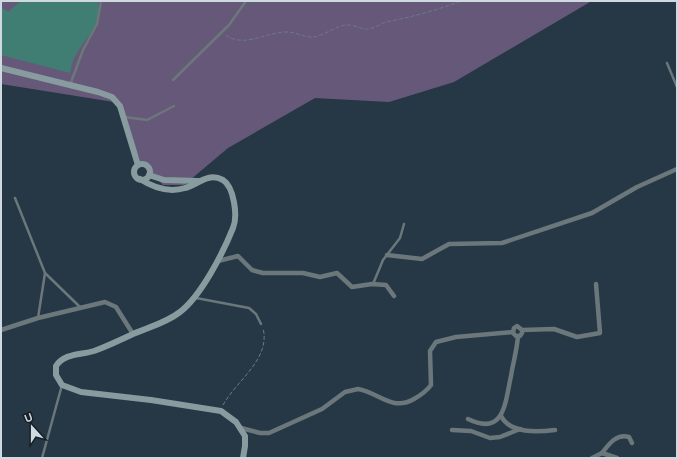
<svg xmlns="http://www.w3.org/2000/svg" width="678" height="459" viewBox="0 0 678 459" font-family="Figtree,sans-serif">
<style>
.green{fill:#665879}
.water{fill:#407e73}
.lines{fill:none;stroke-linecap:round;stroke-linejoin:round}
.path{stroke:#6b7a86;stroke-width:1;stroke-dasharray:4 2;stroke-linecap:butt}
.service{stroke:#6b777a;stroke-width:2.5}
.minor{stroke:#6b777a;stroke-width:4.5}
.secondary{stroke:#889ca0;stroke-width:6}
</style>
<rect width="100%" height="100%" fill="#263846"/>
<polygon class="green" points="1,1 597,1 590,2 454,82 389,102 315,98 228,148 184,185 163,185 140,161 120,103 1,84"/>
<path class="water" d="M21,1H98C103,28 82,39 73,61C71,65 71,70 70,73L1,55V7L8,12Z"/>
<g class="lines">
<g class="path">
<path d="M226,35C242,48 266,33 284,32C295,31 304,38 314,37C325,35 334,27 345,25C354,24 361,30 369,29C375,28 380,24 386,22C412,17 437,10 461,1"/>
<path d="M223,405C236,381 271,359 263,328"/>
</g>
<g class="service">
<polyline points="667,63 677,87"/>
<polyline points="173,80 229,25 246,1"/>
<polyline points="70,85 83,50 97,24 101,1"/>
<polyline points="125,117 147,120 174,106"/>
<polyline points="15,198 45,273 80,307"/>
<polyline points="373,284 383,260 400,238 404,224"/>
<polyline points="196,298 249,308 256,314 261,324"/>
<polyline points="38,318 45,273"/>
<polyline points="42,458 62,385"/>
</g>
<g class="minor">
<polyline points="387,255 422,259 449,244 502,243 592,213 637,187 677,169"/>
<polyline points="218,261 238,256 252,270 263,273 303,273 320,277 337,273 352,287 372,284 386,285 394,296"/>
<polyline points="1,330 38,318 105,302 116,307 133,334"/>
<polyline points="522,330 522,333 520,336 516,336 513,333 514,328 517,326 522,330 554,329 577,337 600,333 596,284"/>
<path d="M501,416C510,434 538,432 555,430"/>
<path d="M468,419C505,437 505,402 511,376C513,363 517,350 518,336"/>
<path d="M241,428L260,433H269L322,409L345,392L358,389C378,392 392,412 414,399C421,395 426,392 431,385L430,351L436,342L456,337L513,332"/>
<polyline points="452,430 471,431 490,438 500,437 520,429"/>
<path d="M602,453C609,444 617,433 629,437L632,443"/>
<polyline points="592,458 602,453 617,458"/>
</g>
<g class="secondary">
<polyline points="1,68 98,92 112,97 120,106 138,165"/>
<circle cx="142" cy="172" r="8"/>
<polyline points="149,175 164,180 198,181"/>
<path d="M140,179C154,188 169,193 185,188C199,184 208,172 223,180C234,187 238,216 233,228C223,253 201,296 180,312C166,323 149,327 133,334C120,340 108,346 94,351C81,355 64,353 56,366V375L62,385L81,392L151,400L221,411L236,422L245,436V446L243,458"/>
</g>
</g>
<rect width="678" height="459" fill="none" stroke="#ced9e1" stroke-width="4"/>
<g transform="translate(32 427) rotate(339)" stroke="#161e25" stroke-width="3" paint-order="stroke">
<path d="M0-3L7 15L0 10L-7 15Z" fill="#ced9e1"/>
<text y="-6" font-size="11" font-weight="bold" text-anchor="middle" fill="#ced9e1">U</text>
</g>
</svg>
